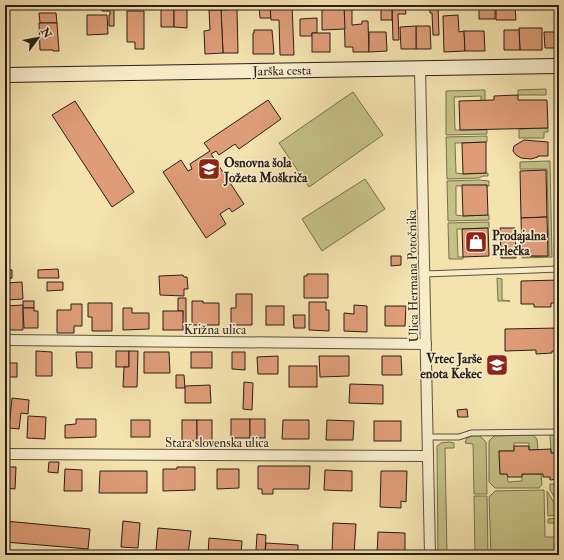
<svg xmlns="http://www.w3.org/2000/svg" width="564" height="560" viewBox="0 0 564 560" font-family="'IM FELL Double Pica',serif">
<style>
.green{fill:#c3c186;stroke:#77704f}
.building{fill:#de9c78;stroke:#2b1e18}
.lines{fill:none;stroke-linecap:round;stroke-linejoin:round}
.lane-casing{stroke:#5d4f3e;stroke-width:7}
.street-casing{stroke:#5d4f3e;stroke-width:12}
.secondary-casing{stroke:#2b1e18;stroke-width:16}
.lane{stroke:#f8edcb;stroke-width:5}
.street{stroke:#f8edcb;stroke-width:10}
.secondary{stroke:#f8edcb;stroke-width:14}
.labels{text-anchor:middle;stroke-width:3;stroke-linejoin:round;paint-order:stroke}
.street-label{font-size:13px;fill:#2b1e18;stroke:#f8edcb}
.poi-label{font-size:13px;font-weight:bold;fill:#2b1e18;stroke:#f8edcb;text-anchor:start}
</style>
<rect width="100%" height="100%" fill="#f4e3af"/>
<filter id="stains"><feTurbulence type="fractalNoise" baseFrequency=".005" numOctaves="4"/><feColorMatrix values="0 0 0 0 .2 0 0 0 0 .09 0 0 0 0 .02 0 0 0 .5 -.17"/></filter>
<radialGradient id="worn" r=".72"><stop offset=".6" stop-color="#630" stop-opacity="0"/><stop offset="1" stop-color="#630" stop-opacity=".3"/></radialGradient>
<g class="green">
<polygon points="546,89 546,95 518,95 518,90"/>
<polygon points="485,90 485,101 481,101 481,96 454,97 455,130 487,130 487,134 446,135 446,91"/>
<polygon points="353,92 383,135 309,187 279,143"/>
<polygon points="548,128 548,132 544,132 544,138 519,138 519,129"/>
<polygon points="487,136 487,142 455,143 456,173 463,174 488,173 488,176 483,176 479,178 447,179 446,137"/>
<polygon points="550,161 552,257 522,258 522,257 549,256 547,169 520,169 520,162"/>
<polygon points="365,179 385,209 322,251 302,219"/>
<polygon points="479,180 489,181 489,186 487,186 487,185 456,186 456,215 463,216 489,215 489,220 448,221 447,181"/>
<polygon points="489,222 489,228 457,229 458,257 463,257 463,259 449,259 448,223"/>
<polygon points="497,278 502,279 502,300 510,301 498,301"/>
<polygon points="533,435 537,439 538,450 529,450 529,443 514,443 514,451 499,451 500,474 507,474 508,482 522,481 522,474 541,474 542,485 539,488 495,488 489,482 489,441 494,436"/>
<polygon points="550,435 559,435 559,453 551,453"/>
<polygon points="472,436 480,436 486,442 487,494 474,494 473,444 465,443 467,438"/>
<polygon points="449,442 454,443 454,448 445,448 447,555 438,555 437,446 441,443"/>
<polygon points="550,484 559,484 559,505 550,490"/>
<polygon points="544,490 545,537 555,537 555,523 548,523 548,519 559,518 559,555 491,555 489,497 495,491"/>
<polygon points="547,491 559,511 559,515 548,516"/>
<polygon points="474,496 487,496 488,555 475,555"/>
</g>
<g class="building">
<polygon points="102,5 114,5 114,26 109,26 109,15 110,15 110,11 102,11"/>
<polygon points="169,5 174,5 174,27 161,27 161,8 169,8"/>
<polygon points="174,5 180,5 180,9 187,9 187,28 174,27"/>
<polygon points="216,5 236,5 237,9 216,10"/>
<polygon points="259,5 270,5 271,18 260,18"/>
<polygon points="270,5 292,5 294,55 280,55 279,20 271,20"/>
<polygon points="344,7 352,7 352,25 362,24 362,21 368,21 369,52 353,52 353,47 345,47"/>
<polygon points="344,7 345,29 322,30 322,8"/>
<polygon points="405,7 406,14 398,14 399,40 393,40 392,8"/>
<polygon points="430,7 438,7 439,35 433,35 432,13 430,13"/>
<rect x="479" y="7" width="16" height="12"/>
<polygon points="496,7 515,7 516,20 496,20"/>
<rect x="381" y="8" width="11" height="12"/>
<polygon points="237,9 238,53 223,53 221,10"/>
<polygon points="209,10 221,10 223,53 205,54 204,31 210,30"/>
<polygon points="127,11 144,11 144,49 135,49 135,42 127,42"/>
<polygon points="39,13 56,13 57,23 40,23"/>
<polygon points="87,15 107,15 108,34 87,35"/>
<polygon points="458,15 459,32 464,31 465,51 444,52 443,16"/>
<polygon points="317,18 317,33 312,33 312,36 300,36 300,19"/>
<polygon points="39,23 57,23 59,51 53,51 53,50 40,50"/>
<polygon points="416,26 430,26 431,49 416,49"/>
<polygon points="416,26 416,49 401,49 400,27"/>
<polygon points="519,28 542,28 542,50 520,50"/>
<polygon points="254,30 272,30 274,54 253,54 253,33 254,33"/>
<polygon points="504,30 519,30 520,50 504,50"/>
<polygon points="464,31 484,31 485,51 465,51"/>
<polygon points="369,32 386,32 387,51 369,52"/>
<polygon points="544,32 559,32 559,48 545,48"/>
<rect x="312" y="33" width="18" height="19"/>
<polygon points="518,95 518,100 547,100 548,128 460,130 459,101 494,100 494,96"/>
<polygon points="268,100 281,119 239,149 235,144 219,155 216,151 211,154 244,204 232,212 229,208 220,214 226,224 206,238 163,172 181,160 188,171 192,169 190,164 210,151 204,143"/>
<polygon points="75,101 134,192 112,207 52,115"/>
<polygon points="524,140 548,142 548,156 538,156 538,157 531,159 521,158 516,155 513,151 514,146"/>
<polygon points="486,142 486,173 463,174 462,143"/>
<polygon points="546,170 547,217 521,218 520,171"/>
<polygon points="462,185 487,185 488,215 463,216"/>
<polygon points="547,217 548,256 522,256 521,218"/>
<polygon points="488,228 489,256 463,257 462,229"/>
<polygon points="500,228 515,228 516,258 501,258"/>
<polygon points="391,256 401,256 401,265 391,266"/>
<polygon points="58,269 59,278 38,278 38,270"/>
<polygon points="5,270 12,270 12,278 5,279"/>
<polygon points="307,274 328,274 328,298 304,298 304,276 307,276"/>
<polygon points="183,275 184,277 187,277 188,289 184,289 184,296 160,295 159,276"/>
<polygon points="559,280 559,303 551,303 551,307 534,307 534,304 521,304 521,281"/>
<polygon points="22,282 23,299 6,300 5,283"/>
<polygon points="47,282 63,282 63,290 47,291"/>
<polygon points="236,294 252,294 252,325 231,325 231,308 236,308"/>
<polygon points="178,298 186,298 186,324 182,325 183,311 178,311"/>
<rect x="23" y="301" width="11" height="7"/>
<polygon points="192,301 203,301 203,303 219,303 219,325 192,325"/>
<polygon points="309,302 326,302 326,310 329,310 329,331 309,330"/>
<polygon points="88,303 112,303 112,331 92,331 92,317 88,317"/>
<polygon points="71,304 82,304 82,326 74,326 74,333 57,333 57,310 71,310"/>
<polygon points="23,305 23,330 5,330 5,306"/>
<polygon points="354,305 367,306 367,332 344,331 344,313 354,314"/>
<rect x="266" y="306" width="18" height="19"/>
<polygon points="385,306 406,306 405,326 385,326"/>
<polygon points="23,308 34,308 34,311 38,311 38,328 24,328"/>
<polygon points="123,308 132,308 132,313 149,313 149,329 123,330"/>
<rect x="163" y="311" width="20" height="19"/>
<polygon points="293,315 305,315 305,328 294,328"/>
<polygon points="559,328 559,351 552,351 552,353 536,354 536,350 505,351 505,329"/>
<polygon points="36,351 52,352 52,376 36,376"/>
<rect x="116" y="351" width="13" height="16"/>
<polygon points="129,351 138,351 137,387 123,387 124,367 129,367"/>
<polygon points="76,352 92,352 92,368 77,368"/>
<polygon points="144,352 169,352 170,373 144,373"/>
<rect x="191" y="352" width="21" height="16"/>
<polygon points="232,352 245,352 245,370 232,369"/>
<polygon points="278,356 278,374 258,374 257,357"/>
<polygon points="319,356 349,356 349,376 320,377"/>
<polygon points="382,356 401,356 402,375 382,375"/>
<rect x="5" y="363" width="12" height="14"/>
<rect x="289" y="366" width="28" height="21"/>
<polygon points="176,375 184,375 185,388 176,388"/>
<polygon points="244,382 253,383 252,410 243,409"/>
<polygon points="350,384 383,385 383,404 349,403"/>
<polygon points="210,385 211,403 185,403 185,386"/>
<polygon points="12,398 29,400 28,414 21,413 19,429 9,428"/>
<polygon points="467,409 468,417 458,417 457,410"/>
<polygon points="28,416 46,417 45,439 27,438"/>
<polygon points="76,419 96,419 96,437 65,438 65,425 76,424"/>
<rect x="231" y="419" width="19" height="19"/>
<rect x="250" y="419" width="15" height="19"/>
<rect x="131" y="420" width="19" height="17"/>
<rect x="182" y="420" width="15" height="21"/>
<rect x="197" y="420" width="15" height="21"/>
<polygon points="283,420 309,420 309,439 282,439"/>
<polygon points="327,420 354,421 353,440 326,440"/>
<rect x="374" y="421" width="27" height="20"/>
<polygon points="514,446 529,446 529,450 551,449 551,453 559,453 559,479 550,480 550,477 543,477 543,474 522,474 522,477 508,477 507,474 500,474 499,451 514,451"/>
<polygon points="49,462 59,462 58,473 48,472"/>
<polygon points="258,466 310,466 309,489 273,489 273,494 262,494 262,489 258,489"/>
<polygon points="5,467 16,467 15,489 5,488"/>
<polygon points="177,467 195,467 195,490 163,491 163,469 177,469"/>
<polygon points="65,469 82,470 82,491 64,491"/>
<polygon points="217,469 239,469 239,488 217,489"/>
<polygon points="325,470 352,471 352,491 324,490"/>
<polygon points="100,471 147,471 147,493 99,493"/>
<polygon points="381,471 407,471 406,502 401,501 401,508 380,507"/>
<polygon points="5,521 90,529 88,549 5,542"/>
<polygon points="123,521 140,523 138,548 121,547"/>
<polygon points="333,523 356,524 354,555 332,555"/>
<polygon points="158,528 191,531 188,554 156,550"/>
<polygon points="378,532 405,533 405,555 377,555"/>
<polygon points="257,534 266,535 265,552 256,551"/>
<polygon points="209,538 242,541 241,555 208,555"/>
<polygon points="266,543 298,545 298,555 265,555"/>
</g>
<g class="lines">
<g class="lane-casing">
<g id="lane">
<polyline points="425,274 559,269"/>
<polyline points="428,437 459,437 471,433 559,432"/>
</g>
</g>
<g class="street-casing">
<g id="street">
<polyline points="420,68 430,555"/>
<polyline points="5,340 426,344"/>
<polyline points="5,454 428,456"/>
</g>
</g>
<g class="secondary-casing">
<polyline id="secondary" points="5,75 559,66"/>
</g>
<use href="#lane" class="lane"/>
<use href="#street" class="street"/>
<use href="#secondary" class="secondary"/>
</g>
<defs>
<g id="school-square" transform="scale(1.15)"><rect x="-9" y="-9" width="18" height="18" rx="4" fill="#8f2418" stroke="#f8edcb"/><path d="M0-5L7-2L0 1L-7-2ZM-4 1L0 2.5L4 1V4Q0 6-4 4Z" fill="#fff"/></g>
<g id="shop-square" transform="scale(1.15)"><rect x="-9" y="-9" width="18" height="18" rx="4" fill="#8f2418" stroke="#f8edcb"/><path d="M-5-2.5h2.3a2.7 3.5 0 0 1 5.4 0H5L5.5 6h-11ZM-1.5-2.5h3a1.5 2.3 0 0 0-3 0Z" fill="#fff"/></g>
</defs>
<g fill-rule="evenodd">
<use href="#school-square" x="209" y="169"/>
<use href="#shop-square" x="476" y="242"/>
<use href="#school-square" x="497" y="365"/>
</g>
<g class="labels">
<g class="street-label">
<text transform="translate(282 70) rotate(-1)" y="5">Jarška cesta</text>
<text transform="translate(412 276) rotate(-91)" y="5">Ulica Hermana Potočnika</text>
<text x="215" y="334">Križna ulica</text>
<text x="217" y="447">Stara slovenska ulica</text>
</g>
<g class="poi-label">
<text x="224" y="167">Osnovna šola<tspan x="224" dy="15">Jožeta Moškriča</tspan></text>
<text x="492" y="240">Prodajalna<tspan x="492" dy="15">Prlečka</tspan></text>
<text x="482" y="363" text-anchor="end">Vrtec Jarše<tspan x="482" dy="15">enota Kekec</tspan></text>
</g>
</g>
<rect width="564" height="560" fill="none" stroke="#f4e3af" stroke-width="20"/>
<rect x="6" y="6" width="552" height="548" fill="none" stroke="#2b1e18" stroke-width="2"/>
<rect x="10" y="10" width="544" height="540" fill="none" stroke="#2b1e18"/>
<g transform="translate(38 38) rotate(58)" stroke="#f8edcb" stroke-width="3" paint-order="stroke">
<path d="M0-3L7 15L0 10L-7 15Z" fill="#2b1e18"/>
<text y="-6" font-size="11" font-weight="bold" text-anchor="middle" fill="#2b1e18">N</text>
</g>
<rect width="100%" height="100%" filter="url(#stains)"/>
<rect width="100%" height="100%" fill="url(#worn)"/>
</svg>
